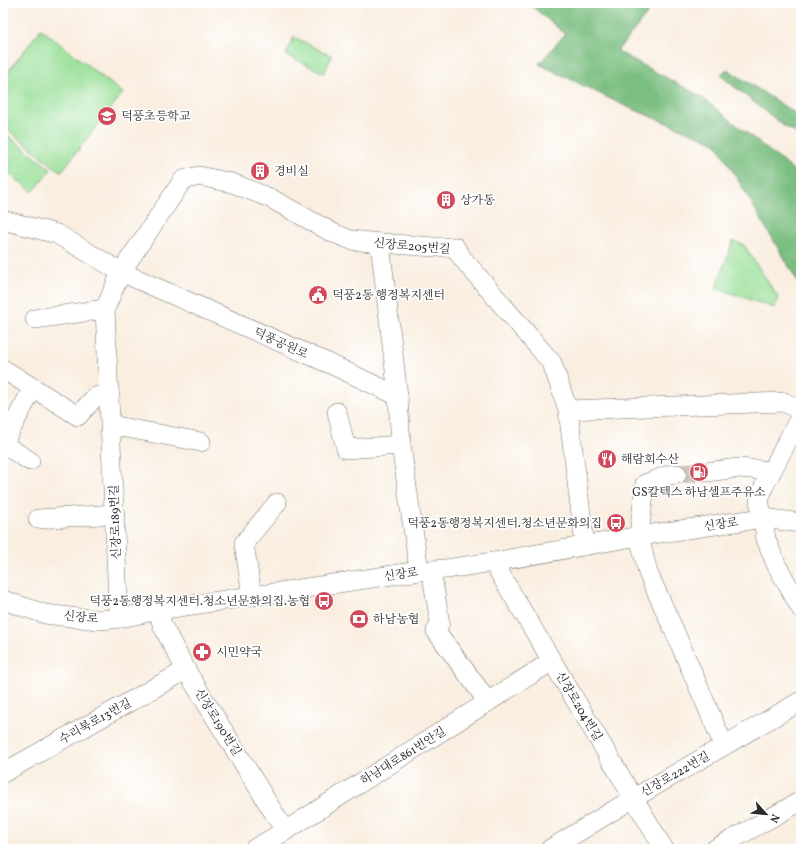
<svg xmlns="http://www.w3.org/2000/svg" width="804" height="852" viewBox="0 0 804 852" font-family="Vollkorn,'Noto Serif KR',serif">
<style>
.green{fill:#99df98;stroke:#628562}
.forest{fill:#7abe80;stroke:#527456}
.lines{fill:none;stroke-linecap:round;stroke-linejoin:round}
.minor-tunnel{stroke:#d0c7bc;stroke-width:19;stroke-dasharray:19 10;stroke-linecap:butt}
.minor-casing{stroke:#736f6a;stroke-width:20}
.minor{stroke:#fff;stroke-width:19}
.labels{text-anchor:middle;stroke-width:3.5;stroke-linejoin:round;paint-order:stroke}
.poi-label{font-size:12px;fill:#2b2b2b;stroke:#fff;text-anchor:start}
.street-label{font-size:12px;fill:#2b2b2b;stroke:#fff}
</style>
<rect width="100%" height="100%" fill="#fff"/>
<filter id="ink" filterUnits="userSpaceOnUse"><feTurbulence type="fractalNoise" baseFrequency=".025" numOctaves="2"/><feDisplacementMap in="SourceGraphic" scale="8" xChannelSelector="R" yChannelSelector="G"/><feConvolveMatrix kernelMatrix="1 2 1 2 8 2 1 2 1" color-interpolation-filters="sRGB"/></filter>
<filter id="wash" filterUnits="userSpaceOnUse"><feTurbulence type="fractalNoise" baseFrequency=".012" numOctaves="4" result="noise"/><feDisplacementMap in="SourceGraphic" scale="16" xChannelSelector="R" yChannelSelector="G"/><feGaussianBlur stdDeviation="0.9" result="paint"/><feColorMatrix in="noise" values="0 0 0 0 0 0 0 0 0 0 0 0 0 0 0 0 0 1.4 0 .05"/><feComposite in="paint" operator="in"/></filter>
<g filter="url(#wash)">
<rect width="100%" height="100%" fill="#f9eee0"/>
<g class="green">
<polygon points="41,29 123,93 61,172 3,126 3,78"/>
<polygon points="294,37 332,56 324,73 286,55"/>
<polygon points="3,132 51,169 33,192 3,169"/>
<polygon points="733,241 744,245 778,297 774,308 716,288"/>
</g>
<g class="forest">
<polygon points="528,3 656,3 617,51 700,96 801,176 801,287 716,143 625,106 539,64 565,34"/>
<polygon points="727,69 801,117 801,136 784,126 721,76"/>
</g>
</g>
<g filter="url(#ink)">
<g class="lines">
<polyline class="minor-tunnel" points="677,474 706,472"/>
<g class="minor-casing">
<g id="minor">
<polyline points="3,220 57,234 121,272 328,363 398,396 401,445 419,571"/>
<polyline points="380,243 398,396"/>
<polyline points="35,319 105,309"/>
<polyline points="3,369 78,416 95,397 110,394"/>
<polyline points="568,410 784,402 801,411"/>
<polyline points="337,412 346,449 401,445"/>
<polyline points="801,415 764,486 759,501 763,518 766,539 776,564 801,609"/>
<polyline points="111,425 201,442"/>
<polyline points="3,444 33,388"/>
<polyline points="3,444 30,461"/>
<polyline points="706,472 739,468 772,471"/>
<polyline points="677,474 668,475 645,484 639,536 648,573 674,630 724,746"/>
<polyline points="38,519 115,514"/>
<polyline points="493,562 664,849"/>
<polyline points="431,570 440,623 436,631 488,702"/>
<polyline points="252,596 244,543 277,503"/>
<polyline points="3,600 45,614 70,617 99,620 121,618 159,610 419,571 446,569 493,562 639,536 763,518 801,523"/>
<polyline points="159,610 162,625 186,670 285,831"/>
<polyline points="121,618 118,601 105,309 121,272 183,180 199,176 232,183 270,198 333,233 351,240 380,243 434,247 455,247 463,259 552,363 568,410 585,546"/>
<polyline points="3,773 186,670"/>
<polyline points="254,849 285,831 552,661"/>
<polyline points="550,849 634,798 801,701"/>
<polyline points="715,849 801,801"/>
</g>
</g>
<use href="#minor" class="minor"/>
</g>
</g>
<defs>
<g id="school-disc" transform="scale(1)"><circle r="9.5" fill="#d1495b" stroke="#fff"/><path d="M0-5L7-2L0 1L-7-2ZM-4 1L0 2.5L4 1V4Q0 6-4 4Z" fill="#fff"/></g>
<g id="building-disc" transform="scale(1)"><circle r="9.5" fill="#d1495b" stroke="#fff"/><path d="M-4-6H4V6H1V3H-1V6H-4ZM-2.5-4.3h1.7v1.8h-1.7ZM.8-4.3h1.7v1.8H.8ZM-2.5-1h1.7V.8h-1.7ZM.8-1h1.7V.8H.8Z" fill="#fff"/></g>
<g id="civic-disc" transform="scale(1)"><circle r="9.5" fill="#d1495b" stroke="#fff"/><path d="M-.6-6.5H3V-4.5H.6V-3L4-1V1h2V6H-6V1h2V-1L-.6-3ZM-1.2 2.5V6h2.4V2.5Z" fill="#fff"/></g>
<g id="restaurant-disc" transform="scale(1)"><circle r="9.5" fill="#d1495b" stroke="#fff"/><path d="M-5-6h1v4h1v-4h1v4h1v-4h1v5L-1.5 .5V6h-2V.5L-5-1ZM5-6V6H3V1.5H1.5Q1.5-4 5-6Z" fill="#fff"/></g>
<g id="fuel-disc" transform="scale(1)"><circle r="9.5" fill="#d1495b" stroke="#fff"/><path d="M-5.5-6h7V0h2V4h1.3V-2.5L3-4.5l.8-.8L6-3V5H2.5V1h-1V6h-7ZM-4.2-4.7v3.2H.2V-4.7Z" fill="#fff"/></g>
<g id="bus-disc" transform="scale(1)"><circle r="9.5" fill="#d1495b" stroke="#fff"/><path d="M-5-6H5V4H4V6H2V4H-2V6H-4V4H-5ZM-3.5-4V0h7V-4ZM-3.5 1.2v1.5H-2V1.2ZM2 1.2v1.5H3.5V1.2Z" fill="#fff"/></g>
<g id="bank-disc" transform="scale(1)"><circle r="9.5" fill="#d1495b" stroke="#fff"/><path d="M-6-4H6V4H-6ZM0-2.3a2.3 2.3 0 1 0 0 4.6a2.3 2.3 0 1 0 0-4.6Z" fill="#fff"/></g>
<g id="pharmacy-disc" transform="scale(1)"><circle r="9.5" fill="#d1495b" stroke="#fff"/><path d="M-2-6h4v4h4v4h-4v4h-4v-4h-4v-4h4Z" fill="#fff"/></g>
</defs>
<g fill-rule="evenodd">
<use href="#school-disc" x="107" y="116"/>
<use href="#building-disc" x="260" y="171"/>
<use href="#building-disc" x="446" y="200"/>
<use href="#civic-disc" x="318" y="295"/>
<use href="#restaurant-disc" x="607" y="459"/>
<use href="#fuel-disc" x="699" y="472"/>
<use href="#bus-disc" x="616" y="523"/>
<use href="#bus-disc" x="324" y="601"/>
<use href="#bank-disc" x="359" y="619"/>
<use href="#pharmacy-disc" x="202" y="652"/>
</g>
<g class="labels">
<g class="poi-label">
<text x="121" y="120">덕풍초등학교</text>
<text x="274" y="175">경비실</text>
<text x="460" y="204">상가동</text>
<text x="332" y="299">덕풍2동 행정복지센터</text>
<text x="621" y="463">해람회수산</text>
<text x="699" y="496" text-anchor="middle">GS칼텍스 하남셀프주유소</text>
<text x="602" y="527" text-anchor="end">덕풍2동행정복지센터.청소년문화의집</text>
<text x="310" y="605" text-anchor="end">덕풍2동행정복지센터.청소년문화의집.농협</text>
<text x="373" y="623">하남농협</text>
<text x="216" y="656">시민약국</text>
</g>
<g class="street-label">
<text transform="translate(412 246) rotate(5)" y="4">신장로205번길</text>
<text transform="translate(281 343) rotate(24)" y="4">덕풍공원로</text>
<text transform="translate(115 522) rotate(-92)" y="4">신장로189번길</text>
<text transform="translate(721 524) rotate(-8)" y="4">신장로</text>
<text transform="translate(401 574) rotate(-8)" y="4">신장로</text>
<text transform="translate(81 617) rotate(5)" y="4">신장로</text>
<text transform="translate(579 706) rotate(59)" y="4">신장로204번길</text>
<text transform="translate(95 721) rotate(-29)" y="4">수리북로13번길</text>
<text transform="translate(218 722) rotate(58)" y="4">신장로190번길</text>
<text transform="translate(403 756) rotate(-32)" y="4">하남대로861번안길</text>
<text transform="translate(675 774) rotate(-30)" y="4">신장로222번길</text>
</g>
</g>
<rect width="804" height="852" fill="none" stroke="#fff" stroke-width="16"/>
<g transform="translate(766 814) rotate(117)" stroke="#ffffff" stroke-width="3" paint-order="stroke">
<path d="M0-3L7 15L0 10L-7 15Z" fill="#2b2b2b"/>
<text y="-6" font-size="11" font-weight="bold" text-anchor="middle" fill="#2b2b2b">N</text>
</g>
</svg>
